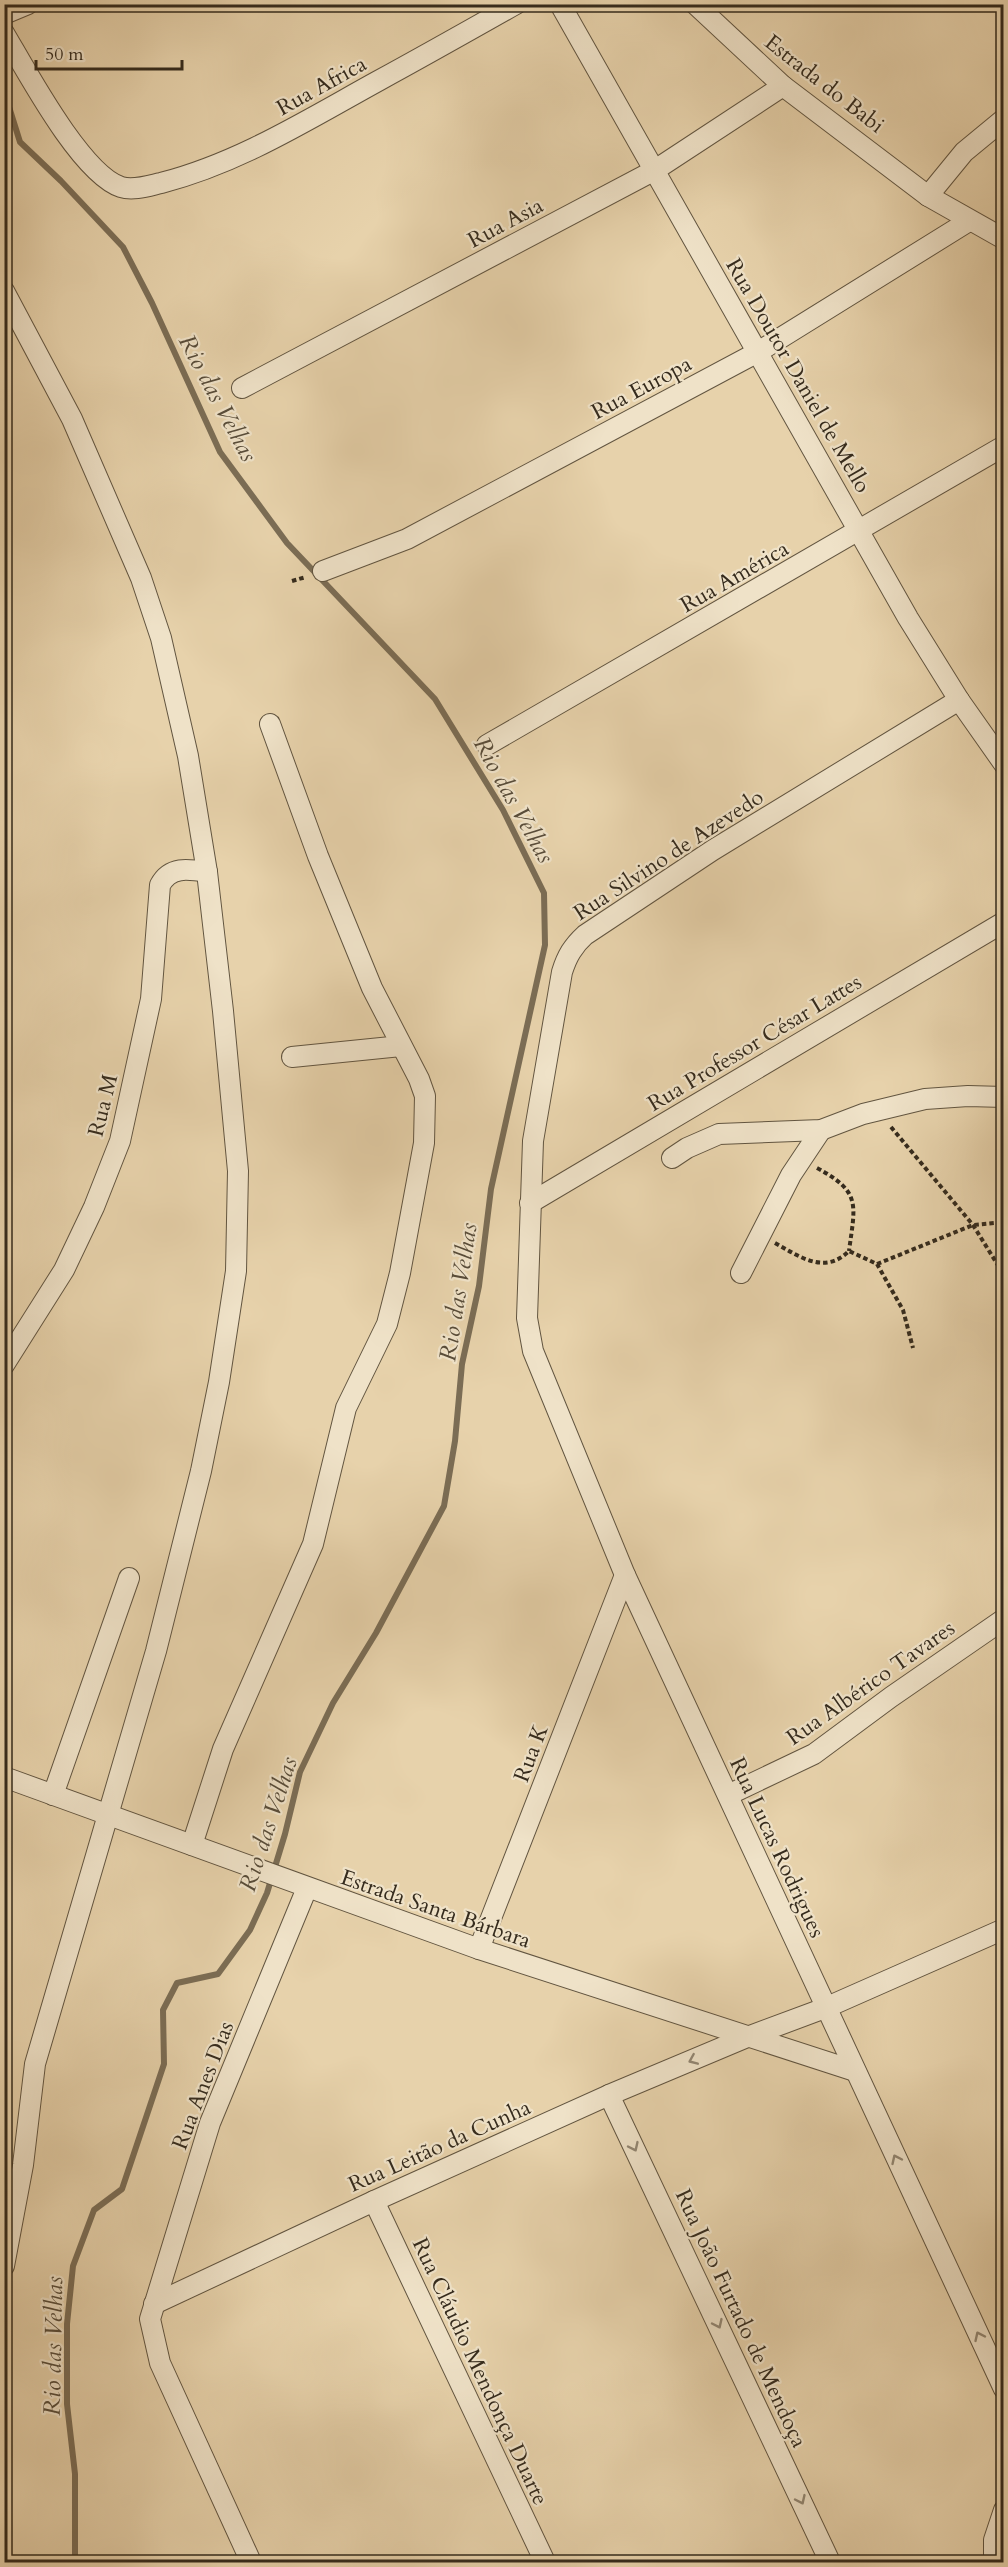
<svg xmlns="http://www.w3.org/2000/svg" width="1008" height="2567" viewBox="0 0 1008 2567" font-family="Cardo,serif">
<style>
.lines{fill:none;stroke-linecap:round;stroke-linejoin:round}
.stream{stroke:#7b6d55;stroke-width:6}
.minor-casing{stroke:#625540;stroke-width:22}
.path{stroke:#352b1d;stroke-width:4;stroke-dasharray:4.5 3;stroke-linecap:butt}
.minor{stroke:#efe2c8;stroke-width:20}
.oneway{stroke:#928672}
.labels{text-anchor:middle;stroke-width:4.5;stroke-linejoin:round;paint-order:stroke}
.street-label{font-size:22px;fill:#352b1d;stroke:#efe2c8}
.water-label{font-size:24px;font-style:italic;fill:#584c39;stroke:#efe2c8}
</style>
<rect width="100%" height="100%" fill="#e7d2ab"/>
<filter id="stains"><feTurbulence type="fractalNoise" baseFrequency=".00333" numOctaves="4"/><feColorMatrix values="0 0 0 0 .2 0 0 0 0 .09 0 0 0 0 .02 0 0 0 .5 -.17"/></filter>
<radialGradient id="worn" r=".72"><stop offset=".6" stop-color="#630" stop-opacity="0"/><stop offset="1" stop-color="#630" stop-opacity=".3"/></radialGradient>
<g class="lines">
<polyline class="stream" points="4,91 20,142 61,181 123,247 152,303 220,452 287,543 435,699 503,810 544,893 545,945 491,1189 479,1286 462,1364 455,1441 444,1506 376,1633 333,1703 300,1772 285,1834 267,1893 250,1930 218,1974 177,1983 163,2010 164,2064 122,2189 94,2210 73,2266 67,2324 67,2404 75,2474 75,2562"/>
<g class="minor-casing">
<g id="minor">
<polyline points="560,4 908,618 959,700 1004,764"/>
<polyline points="695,4 783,86 928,196 1004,239"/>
<polyline points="4,14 28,4"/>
<path d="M4,33C26,70 81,174 121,187C133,191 148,186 161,183C239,163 307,120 378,81C424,56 470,30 516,4"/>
<polyline points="928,196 964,152 1004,119"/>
<polyline points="4,291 72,419 141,578 161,638 188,756 207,872 223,1011 238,1171 236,1271 219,1382 201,1471 156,1651 35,2064 23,2165 4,2266"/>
<polyline points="242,388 655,170 783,86"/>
<polyline points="323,571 407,539 758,352 969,221"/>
<path d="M959,700L713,850L585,935C573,946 567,956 562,972L533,1141L527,1318L533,1351L625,1575L1004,2389"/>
<polyline points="487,745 1004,446"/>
<polyline points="292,1057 401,1046"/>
<polyline points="672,1158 687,1148 719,1134 821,1130 863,1114 925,1099 968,1096 1004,1097"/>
<polyline points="530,1203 1004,922"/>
<polyline points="741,1273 791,1175 821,1130"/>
<path d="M4,1365L64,1270L94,1207L120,1141L151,999L160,885C170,866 188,869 207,872"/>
<polyline points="4,1777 479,1949 855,2071"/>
<polyline points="53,1795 129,1578"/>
<polyline points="728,1795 814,1754 891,1697 1004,1619"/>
<polyline points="192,1845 223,1749 313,1544 346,1408 387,1324 400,1273 424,1143 425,1096 419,1079 372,988 318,856 270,724"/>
<polyline points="479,1949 625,1575"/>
<polyline points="609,2095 830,2562"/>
<polyline points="374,2201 545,2562"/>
<polyline points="154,2304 374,2201 609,2095 747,2037 825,2008 1004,1929"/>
<polyline points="251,2562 160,2363 150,2319 210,2123 307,1888"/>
<polyline points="994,2562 994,2540 1004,2510"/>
</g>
</g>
<g class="path">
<polyline points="292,581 306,577"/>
<polyline points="891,1127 973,1225 1004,1275"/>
<path d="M817,1168C862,1192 855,1205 849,1251"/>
<path d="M775,1243C800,1257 825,1275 849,1251L877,1264L903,1310L913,1348"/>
<polyline points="877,1264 973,1225 1004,1222"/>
</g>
<use href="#minor" class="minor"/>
</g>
<defs><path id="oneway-chevron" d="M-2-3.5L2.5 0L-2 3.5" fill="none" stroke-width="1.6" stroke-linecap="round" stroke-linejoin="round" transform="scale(1.5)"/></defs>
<g class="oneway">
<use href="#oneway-chevron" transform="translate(693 2060) rotate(157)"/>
<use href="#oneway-chevron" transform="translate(634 2147) rotate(65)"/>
<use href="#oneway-chevron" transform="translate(896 2159) rotate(-115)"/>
<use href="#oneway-chevron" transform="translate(718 2324) rotate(65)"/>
<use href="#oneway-chevron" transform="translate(979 2336) rotate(-115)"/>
<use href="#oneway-chevron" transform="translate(801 2500) rotate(65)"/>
</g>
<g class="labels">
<g class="street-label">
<text transform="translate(825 83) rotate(38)" y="8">Estrada do Babi</text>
<text transform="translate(321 85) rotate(-29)" y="8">Rua Africa</text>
<text transform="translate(505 222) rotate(-28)" y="8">Rua Asia</text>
<text transform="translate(799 375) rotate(60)" y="8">Rua Doutor Daniel de Mello</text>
<text transform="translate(641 387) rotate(-28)" y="8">Rua Europa</text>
<text transform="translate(734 576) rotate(-30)" y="8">Rua América</text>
<text transform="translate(668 854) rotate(-33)" y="8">Rua Silvino de Azevedo</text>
<text transform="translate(754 1042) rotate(-31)" y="8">Rua Professor César Lattes</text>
<text transform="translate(102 1105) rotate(-76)" y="8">Rua M</text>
<text transform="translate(870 1682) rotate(-35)" y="8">Rua Albérico Tavares</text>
<text transform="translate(530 1753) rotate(-69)" y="8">Rua K</text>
<text transform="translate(778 1847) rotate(65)" y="8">Rua Lucas Rodrigues</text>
<text transform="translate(436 1908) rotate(19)" y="8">Estrada Santa Bárbara</text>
<text transform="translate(202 2085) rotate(-69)" y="8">Rua Anes Dias</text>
<text transform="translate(439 2145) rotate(-24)" y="8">Rua Leitão da Cunha</text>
<text transform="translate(742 2318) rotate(65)" y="8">Rua João Furtado de Mendoça</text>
<text transform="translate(481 2371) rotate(65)" y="8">Rua Cláudio Mendonça Duarte</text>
</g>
<g class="water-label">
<text transform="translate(218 398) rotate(62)" y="8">Rio das Velhas</text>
<text transform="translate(514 800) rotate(61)" y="8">Rio das Velhas</text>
<text transform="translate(458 1292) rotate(-81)" y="8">Rio das Velhas</text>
<text transform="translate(268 1824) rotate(-72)" y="8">Rio das Velhas</text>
<text transform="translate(53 2346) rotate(-89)" y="8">Rio das Velhas</text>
</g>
</g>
<rect width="1008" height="2567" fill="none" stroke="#e7d2ab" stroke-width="24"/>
<rect x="6" y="6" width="996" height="2555" fill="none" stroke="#352b1d" stroke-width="3"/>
<rect x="12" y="12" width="984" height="2543" fill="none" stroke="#352b1d" stroke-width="1.5"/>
<path d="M36 60v9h146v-9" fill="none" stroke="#352b1d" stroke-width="3"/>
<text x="45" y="60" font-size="18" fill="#352b1d" stroke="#efe2c8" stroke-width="4.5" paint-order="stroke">50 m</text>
<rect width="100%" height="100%" filter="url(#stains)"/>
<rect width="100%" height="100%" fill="url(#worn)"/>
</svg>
